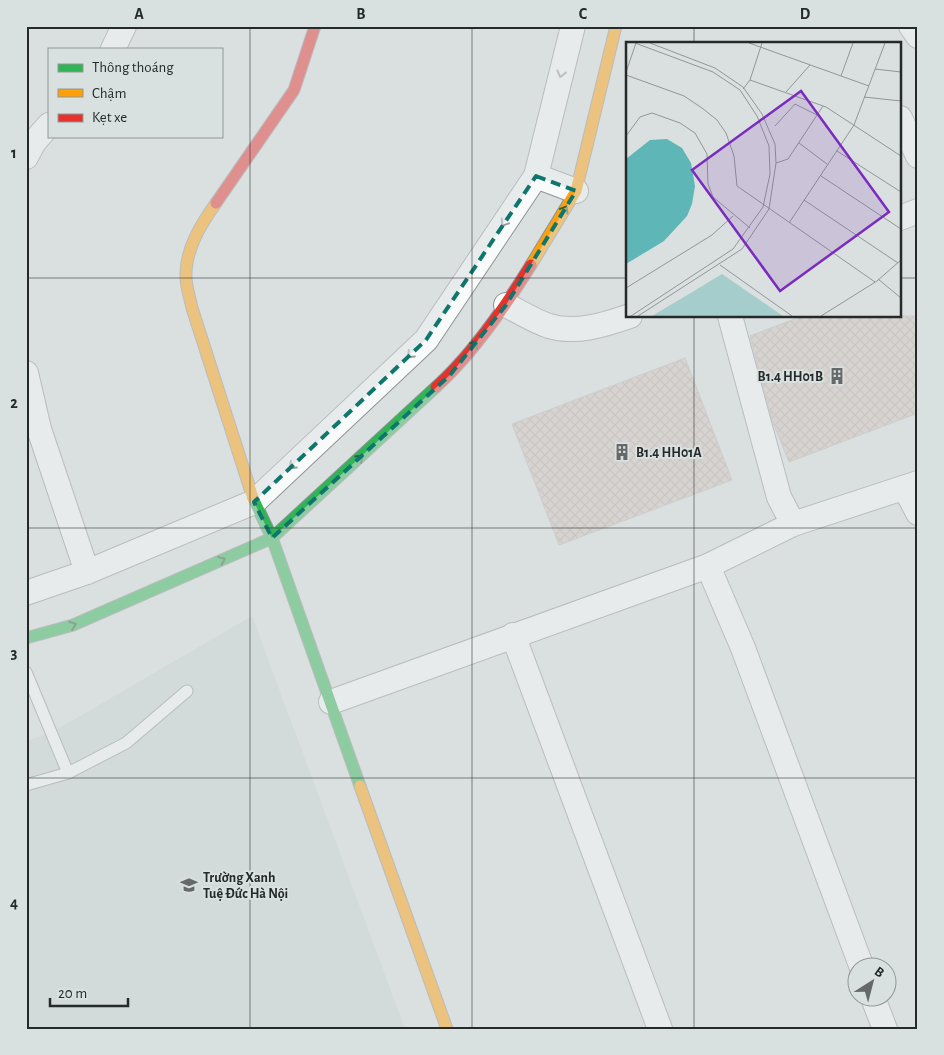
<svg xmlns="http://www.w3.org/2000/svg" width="944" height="1055" viewBox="0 0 944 1055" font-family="'Alegreya Sans',sans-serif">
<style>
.built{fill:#c8d4d4}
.building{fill:url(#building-cross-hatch);stroke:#b9bab9}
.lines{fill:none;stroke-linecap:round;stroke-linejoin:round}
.lane-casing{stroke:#909494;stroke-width:13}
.street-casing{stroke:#909494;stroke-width:26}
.fast-casing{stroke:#909494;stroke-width:13}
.slow-casing{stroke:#909494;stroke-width:13}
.jam-casing{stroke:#909494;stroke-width:13}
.lane{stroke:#f9fafa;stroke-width:11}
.street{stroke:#f9fafa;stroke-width:24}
.fast{stroke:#30b455;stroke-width:11}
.slow{stroke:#ff9f0a;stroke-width:11}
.jam{stroke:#e5322d;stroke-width:11}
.oneway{stroke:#9a9c9c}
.oneway2{stroke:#2a613b}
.marked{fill:none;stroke:#0f766e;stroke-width:4;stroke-dasharray:10 6;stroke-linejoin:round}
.grid{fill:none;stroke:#262929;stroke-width:1;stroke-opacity:0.55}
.labels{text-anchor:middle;stroke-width:4;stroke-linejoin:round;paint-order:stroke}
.poi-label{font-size:14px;font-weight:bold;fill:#262929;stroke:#d8e1e0;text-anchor:start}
.inset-road{fill:none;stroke:#929696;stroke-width:1}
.view{fill:#7b2cbf;fill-opacity:0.15;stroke:#7b2cbf;stroke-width:2.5}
.inset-edge{fill:none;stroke:#262929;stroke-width:2.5}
.neatline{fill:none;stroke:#262929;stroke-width:2}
.grid-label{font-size:16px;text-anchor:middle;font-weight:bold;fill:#262929}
</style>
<defs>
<pattern id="building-cross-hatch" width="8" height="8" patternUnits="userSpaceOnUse" patternTransform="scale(1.25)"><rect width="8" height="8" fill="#d3c6c0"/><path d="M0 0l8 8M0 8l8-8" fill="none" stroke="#b5aaa5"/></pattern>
</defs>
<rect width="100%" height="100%" fill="#dadfdf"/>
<polygon class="built" points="252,616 405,1029 26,1029 26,741 51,733"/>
<g class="building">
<polygon points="802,316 918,316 918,413 789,462 772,420 750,336"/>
<polygon points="685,358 732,480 559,545 512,424"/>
</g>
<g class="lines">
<g class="lane-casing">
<g id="lane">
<polyline points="26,672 68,773 126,743 187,691"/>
<polyline points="26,785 68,773"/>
</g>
</g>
<g class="street-casing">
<g id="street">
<polyline points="911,26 918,36"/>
<polyline points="113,49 124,26"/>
<polyline points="900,118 918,156"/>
<polyline points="26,157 34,142 49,125"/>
<polyline points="536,176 576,191"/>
<polyline points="900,218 918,211"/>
<path d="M506,305C520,312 534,321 549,326C576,334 604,325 630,316"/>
<polyline points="730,316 779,497 793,524"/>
<polyline points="26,373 39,429 87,572"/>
<polyline points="905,488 918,513"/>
<polyline points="708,566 743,648 862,968"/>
<polyline points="26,593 87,572 254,502 426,340 536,176 573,26"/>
<polyline points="513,635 660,1029"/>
<polyline points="331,702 708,566 793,524 918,483"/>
<polyline points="873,998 885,1029"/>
</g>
</g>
<g class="fast-casing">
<g id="fast">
<polyline points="253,498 272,538 360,786"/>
<polyline points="26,638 73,625 272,538 436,387"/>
</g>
</g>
<g class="slow-casing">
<g id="slow">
<path d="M216,203C201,224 185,250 186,277C186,287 190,298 192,308L253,498"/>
<polyline points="531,265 576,191 616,26"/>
<polyline points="360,786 447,1029"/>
</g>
</g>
<g class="jam-casing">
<g id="jam">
<polyline points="216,203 294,90 315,26"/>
<path d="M436,387C473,354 505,307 531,265"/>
</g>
</g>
<use href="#lane" class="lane"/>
<use href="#street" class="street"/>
<use href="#fast" class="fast"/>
<use href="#slow" class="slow"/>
<use href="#jam" class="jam"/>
</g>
<defs><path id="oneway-chevron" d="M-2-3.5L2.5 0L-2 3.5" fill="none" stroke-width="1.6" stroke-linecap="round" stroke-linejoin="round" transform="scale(1.25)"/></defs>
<g class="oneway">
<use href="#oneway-chevron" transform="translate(561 74) rotate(104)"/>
<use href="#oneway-chevron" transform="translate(504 223) rotate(124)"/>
<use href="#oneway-chevron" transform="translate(410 355) rotate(137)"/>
<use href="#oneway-chevron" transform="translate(292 466) rotate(137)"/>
</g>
<g class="oneway2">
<use href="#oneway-chevron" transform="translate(565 209) rotate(-59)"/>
<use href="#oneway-chevron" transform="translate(475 344) rotate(-51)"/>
<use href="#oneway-chevron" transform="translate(360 458) rotate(-43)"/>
<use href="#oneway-chevron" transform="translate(222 560) rotate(-24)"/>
<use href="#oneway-chevron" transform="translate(73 625) rotate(-20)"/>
</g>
<path d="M0 0H944V1055H0ZM536,176L576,191L506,305L450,375L272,538L254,502L426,340Z" fill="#dadfdf" fill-opacity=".55" fill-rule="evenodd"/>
<path class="marked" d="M536,176L576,191L506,305L450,375L272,538L254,502L426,340Z"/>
<path class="grid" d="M250,26V1029M472,26V1029M694,26V44M26,278H628M900,278H918M694,316V1029M26,528H918M26,778H918"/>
<defs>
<g id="building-bare" transform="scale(1.35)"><path d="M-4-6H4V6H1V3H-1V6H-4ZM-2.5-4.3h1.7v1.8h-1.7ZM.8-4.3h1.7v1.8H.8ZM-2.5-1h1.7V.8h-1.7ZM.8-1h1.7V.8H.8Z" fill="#656969" stroke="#d8e1e0" stroke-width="2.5" paint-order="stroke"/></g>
<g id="school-bare" transform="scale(1.35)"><path d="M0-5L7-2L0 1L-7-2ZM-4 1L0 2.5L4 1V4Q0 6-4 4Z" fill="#656969" stroke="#d8e1e0" stroke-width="2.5" paint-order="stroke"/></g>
</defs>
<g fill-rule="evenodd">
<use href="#building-bare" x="837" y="376"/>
<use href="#building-bare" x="622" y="452"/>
<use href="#school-bare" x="189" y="885"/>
</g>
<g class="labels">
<g class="poi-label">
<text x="823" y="381" text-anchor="end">B1.4 HH01B</text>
<text x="636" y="457">B1.4 HH01A</text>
<text x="203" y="882">Trường Xanh<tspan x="203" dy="16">Tuệ Đức Hà Nội</tspan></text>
</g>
</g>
<g transform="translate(626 42)">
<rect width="275" height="275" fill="#dadfdf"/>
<path d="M96,232L157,274H26L73,246Z" fill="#a5cdcc"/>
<path d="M41,97L56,106L65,121L69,144L66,162L61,174L38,199L0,222V117L24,98Z" fill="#5fb6b6"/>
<path class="inset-road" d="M123,1L243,44M249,27L275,30M0,30L10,1M0,33L58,54L76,66L91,78L100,91L108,114L111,144L249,240M215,34L227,1M124,38L200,65L275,114M117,47L124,38L136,1M160,50L184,23M238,55L275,59M149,84L169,62L191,73M0,94L14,75L26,71L54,81L69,91L81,112L82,142L87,155L124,186M173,101L201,122M211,109L275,150M150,121L162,117L197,64M195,134L275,187M178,158L272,221M163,181L228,83L259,1M94,223L166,274M252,237L275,256M0,246L86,193L107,174M5,274L107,207L137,165L144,132L143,104L131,74L114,48L87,30L9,1M12,274L116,207L143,167L150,121L149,102L136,72L117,45L89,26L24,1M195,274L251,239L275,218"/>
<path class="view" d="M175,49L263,170L154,249L66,128Z"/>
<rect width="275" height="275" class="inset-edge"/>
</g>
<rect width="944" height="1055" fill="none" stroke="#d8e1e0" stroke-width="55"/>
<rect x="48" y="48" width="175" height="90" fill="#d8e1e0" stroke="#919797"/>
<rect x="58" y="64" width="25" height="8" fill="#30b455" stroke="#919797"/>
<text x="92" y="72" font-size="15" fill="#262929">Thông thoáng</text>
<rect x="58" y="89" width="25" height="8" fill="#ff9f0a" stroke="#919797"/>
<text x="92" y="98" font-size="15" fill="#262929">Chậm</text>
<rect x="58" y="114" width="25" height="8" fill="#e5322d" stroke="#919797"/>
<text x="92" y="122" font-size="15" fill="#262929">Kẹt xe</text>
<g transform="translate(872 982) rotate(36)"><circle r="24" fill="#d8e1e0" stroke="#919797"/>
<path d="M0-4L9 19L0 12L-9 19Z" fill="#656969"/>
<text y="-8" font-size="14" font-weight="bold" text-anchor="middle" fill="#262929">B</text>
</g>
<path d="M50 998v8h78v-8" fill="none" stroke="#262929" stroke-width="2.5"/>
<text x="58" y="998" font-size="15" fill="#262929" stroke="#d8e1e0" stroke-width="4" paint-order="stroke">20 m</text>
<rect x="28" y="28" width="888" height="1000" class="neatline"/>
<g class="grid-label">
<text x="139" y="19">A</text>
<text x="361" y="19">B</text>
<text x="583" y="19">C</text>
<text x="805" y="19">D</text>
<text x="14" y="158">1</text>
<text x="14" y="408">2</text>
<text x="14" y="658">3</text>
<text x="14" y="908">4</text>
</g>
</svg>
